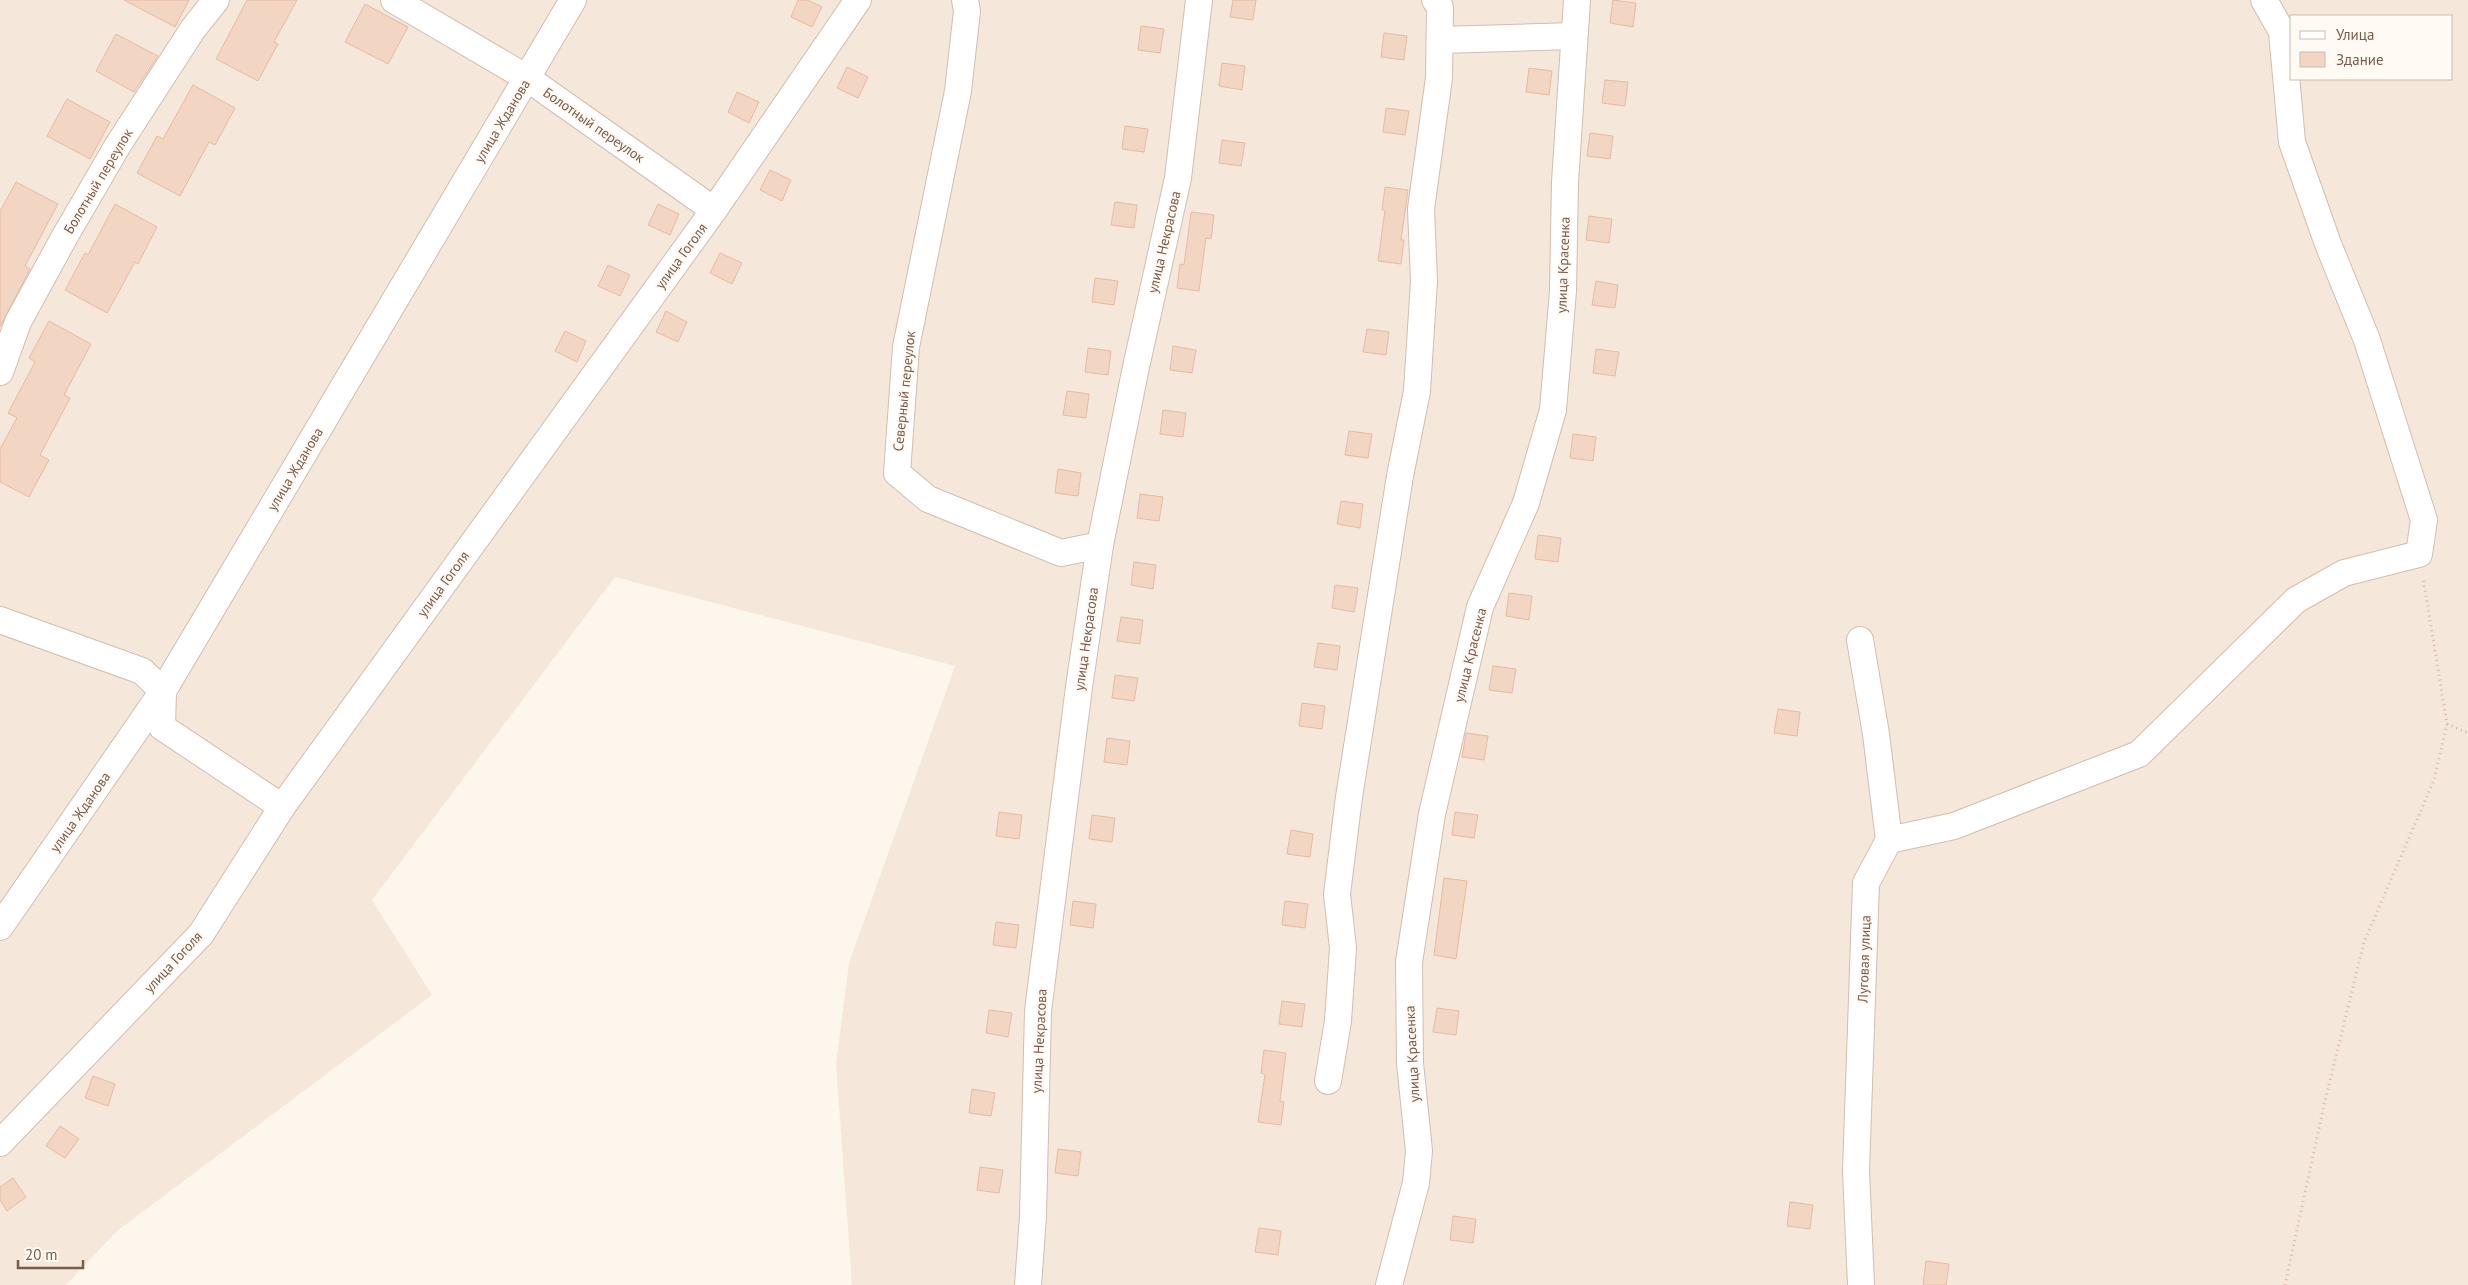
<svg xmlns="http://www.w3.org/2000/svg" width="2468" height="1285" viewBox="0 0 2468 1285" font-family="'PT Sans',sans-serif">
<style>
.residential{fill:#f5e8da;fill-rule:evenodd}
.building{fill:#f3d5c3;stroke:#e6bba3}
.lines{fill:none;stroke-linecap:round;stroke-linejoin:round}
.street-casing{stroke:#d1beb0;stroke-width:28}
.path{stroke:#d9b8a5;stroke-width:3;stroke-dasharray:1 4;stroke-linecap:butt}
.street{stroke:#fff;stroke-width:26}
.labels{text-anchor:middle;stroke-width:4.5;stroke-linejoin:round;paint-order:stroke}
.street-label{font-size:14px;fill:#7a5c4d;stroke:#fffaf3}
</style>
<rect width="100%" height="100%" fill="#fdf6ec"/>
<path class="residential" d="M0,0H2468V1285H852L836,1064L849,963L955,666L615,577L372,900L432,995L117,1231L66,1285H0ZM2292,16H2452V79H2292Z"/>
<g class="building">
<polygon points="124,0 189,0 175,27"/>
<polygon points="247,0 297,0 274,42 278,44 258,81 216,59"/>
<polygon points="798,0 808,0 822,7 812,27 791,17"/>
<polygon points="1233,0 1256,0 1253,20 1230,17"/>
<polygon points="1613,0 1636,3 1633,27 1610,23"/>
<polygon points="365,4 408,27 388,64 345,42"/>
<polygon points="1141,26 1164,29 1160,53 1138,50"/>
<polygon points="1384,33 1407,36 1404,60 1381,57"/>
<polygon points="116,34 158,56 134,92 96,71"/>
<polygon points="1222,63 1245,66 1242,90 1219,86"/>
<polygon points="847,67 868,77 858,98 837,88"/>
<polygon points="1529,68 1552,71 1549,95 1526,92"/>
<polygon points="1605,80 1628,82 1625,106 1602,103"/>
<polygon points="193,85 235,108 215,145 209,142 180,196 137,173 157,136 163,139"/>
<polygon points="737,92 759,102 749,123 728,112"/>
<polygon points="67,99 110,122 90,159 47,136"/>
<polygon points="1386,108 1409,111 1405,135 1383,132"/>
<polygon points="1125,126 1148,129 1144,152 1122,149"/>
<polygon points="1590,133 1613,136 1610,159 1587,156"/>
<polygon points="1222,140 1245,143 1241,166 1219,163"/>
<polygon points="770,170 791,180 782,201 760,190"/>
<polygon points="16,182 58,204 25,266 30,269 0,327 0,211"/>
<polygon points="1385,187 1408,190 1401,240 1404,240 1401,264 1378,261 1385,210 1382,210"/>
<polygon points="1115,202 1137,205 1134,228 1111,225"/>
<polygon points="115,204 157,227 138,264 135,262 107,313 65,290 85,253 88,255"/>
<polygon points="658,204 679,214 670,235 648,225"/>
<polygon points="1191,212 1214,215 1211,239 1206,238 1199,291 1177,288 1180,264 1184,265"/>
<polygon points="1589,216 1612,219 1609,243 1586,240"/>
<polygon points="720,253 742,263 732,284 710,273"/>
<polygon points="608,265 630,275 620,296 598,286"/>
<polygon points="1095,278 1118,281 1114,305 1092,302"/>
<polygon points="1596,281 1618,285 1615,308 1592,305"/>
<polygon points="666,311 687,322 678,342 656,332"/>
<polygon points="49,321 91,344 64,395 70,398 40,455 49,460 29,497 0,482 0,449 17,418 8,413 35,362 29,358"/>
<polygon points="1367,329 1389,332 1386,355 1363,352"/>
<polygon points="565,331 586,341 577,362 555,351"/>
<polygon points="1173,346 1196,350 1192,373 1170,370"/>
<polygon points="1088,348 1111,351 1108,375 1085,372"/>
<polygon points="1596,349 1619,352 1615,376 1593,373"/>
<polygon points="1067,391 1089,394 1086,418 1063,415"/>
<polygon points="1163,410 1186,413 1183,437 1160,434"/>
<polygon points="1349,431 1372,434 1368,458 1345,455"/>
<polygon points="1573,434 1596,437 1593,461 1570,458"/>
<polygon points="1058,469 1081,473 1078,496 1055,493"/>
<polygon points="1140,494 1163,497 1159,521 1137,518"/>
<polygon points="1341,501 1363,504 1360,528 1337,524"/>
<polygon points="1538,535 1561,538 1558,562 1535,559"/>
<polygon points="1134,562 1156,565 1153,589 1131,585"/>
<polygon points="1335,585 1358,588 1354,612 1332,608"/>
<polygon points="1509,593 1532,596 1529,620 1506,616"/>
<polygon points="1121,617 1143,620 1140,644 1117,641"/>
<polygon points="1318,643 1340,646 1337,670 1314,667"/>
<polygon points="1493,666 1516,669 1512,693 1489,690"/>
<polygon points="1115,675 1138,678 1134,701 1112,698"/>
<polygon points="1302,703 1325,706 1322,729 1299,726"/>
<polygon points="1778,709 1800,712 1797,736 1774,733"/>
<polygon points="1466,733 1488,736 1484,760 1462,757"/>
<polygon points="1107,738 1130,741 1127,765 1104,762"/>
<polygon points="999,812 1022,815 1019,839 996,836"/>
<polygon points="1455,812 1478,815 1474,838 1452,835"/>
<polygon points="1092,815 1115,818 1112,842 1089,839"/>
<polygon points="1291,830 1313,834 1310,857 1287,854"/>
<polygon points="1444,878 1467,881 1456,959 1434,955"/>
<polygon points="1073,901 1096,904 1093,928 1070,925"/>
<polygon points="1285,901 1308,904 1305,928 1282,925"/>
<polygon points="996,922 1019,925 1016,948 993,945"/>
<polygon points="1282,1001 1305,1004 1302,1027 1279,1024"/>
<polygon points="1437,1008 1459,1011 1456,1035 1433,1032"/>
<polygon points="989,1010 1012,1013 1008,1037 986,1033"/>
<polygon points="1264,1050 1286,1053 1280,1101 1284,1102 1281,1125 1258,1122 1265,1074 1261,1073"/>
<polygon points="93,1076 115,1084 108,1106 85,1098"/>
<polygon points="972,1089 995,1093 991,1116 969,1113"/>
<polygon points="60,1126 79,1139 65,1158 46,1146"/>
<polygon points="1058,1149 1081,1152 1078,1176 1055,1173"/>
<polygon points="980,1167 1003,1170 999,1193 977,1190"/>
<polygon points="13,1178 26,1197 7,1211 0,1200 0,1187"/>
<polygon points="1790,1202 1813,1205 1810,1229 1787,1226"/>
<polygon points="1453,1216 1476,1219 1473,1243 1450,1240"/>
<polygon points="1259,1228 1281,1231 1278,1255 1255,1252"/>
<polygon points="1926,1261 1949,1264 1946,1285 1923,1285"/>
</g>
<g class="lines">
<g class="street-casing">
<g id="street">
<polyline points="394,0 527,78 714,210"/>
<polyline points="965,0 967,11 958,91 906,347 897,473 928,499 1061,553 1100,545"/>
<polyline points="1440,40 1574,36"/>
<polyline points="0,372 18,322 65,236 118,145 193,29 216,0"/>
<polyline points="0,620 142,671 163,691 162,727 282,807"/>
<polyline points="1860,640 1876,734 1889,840 1866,883 1856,1171 1861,1285"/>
<polyline points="1889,840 1954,826 2139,754 2296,600 2344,573 2419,554 2424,520 2367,340 2328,244 2292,142 2282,32 2264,0"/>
<polyline points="0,927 163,691 573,0"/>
<polyline points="1328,1081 1338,1021 1343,948 1337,894 1349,797 1400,476 1417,391 1424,281 1421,209 1439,78 1440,7 1435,0"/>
<polyline points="0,1143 201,934 282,807 714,210 858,0"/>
<polyline points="1028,1285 1033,1216 1038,1011 1079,687 1100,545 1136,367 1178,178 1199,0"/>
<polyline points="1389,1285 1416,1183 1419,1151 1410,1063 1409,962 1432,814 1480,607 1526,503 1553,410 1563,291 1565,182 1577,0"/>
</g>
</g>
<g class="path">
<polyline points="2447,724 2468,733"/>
<polyline points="2285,1285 2324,1105 2364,942 2434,780 2447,724 2423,577"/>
</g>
<use href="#street" class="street"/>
</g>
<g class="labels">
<g class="street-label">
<text transform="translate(502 121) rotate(-59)" y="5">улица Жданова</text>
<text transform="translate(594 125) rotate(35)" y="5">Болотный переулок</text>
<text transform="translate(98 181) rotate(-59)" y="5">Болотный переулок</text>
<text transform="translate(1164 242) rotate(-77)" y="5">улица Некрасова</text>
<text transform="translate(681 256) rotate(-54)" y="5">улица Гоголя</text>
<text transform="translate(1563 265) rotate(-88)" y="5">улица Красенка</text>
<text transform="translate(904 391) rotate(-84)" y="5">Северный переулок</text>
<text transform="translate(295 469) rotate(-59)" y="5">улица Жданова</text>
<text transform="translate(443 584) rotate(-54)" y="5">улица Гоголя</text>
<text transform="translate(1086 639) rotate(-82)" y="5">улица Некрасова</text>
<text transform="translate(1470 655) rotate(-76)" y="5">улица Красенка</text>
<text transform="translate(80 812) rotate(-55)" y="5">улица Жданова</text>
<text transform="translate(1864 959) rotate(-88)" y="5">Луговая улица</text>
<text transform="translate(173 962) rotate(-47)" y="5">улица Гоголя</text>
<text transform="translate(1039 1041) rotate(-87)" y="5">улица Некрасова</text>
<text transform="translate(1412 1054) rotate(-93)" y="5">улица Красенка</text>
</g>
</g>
<rect x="2290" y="15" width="162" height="65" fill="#fffaf3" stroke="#cabbb1"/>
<rect x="2300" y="31" width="25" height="8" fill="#ffffff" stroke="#cabbb1"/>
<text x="2336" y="40" font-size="15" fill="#7a5c4d">Улица</text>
<rect x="2300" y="52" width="25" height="15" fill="#f3d5c3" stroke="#cabbb1"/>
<text x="2336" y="65" font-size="15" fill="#7a5c4d">Здание</text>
<path d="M18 1260v8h65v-8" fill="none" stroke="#7a5c4d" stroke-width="2.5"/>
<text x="25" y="1260" font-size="15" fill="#7a5c4d" stroke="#fffaf3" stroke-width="4" paint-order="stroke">20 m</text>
</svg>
